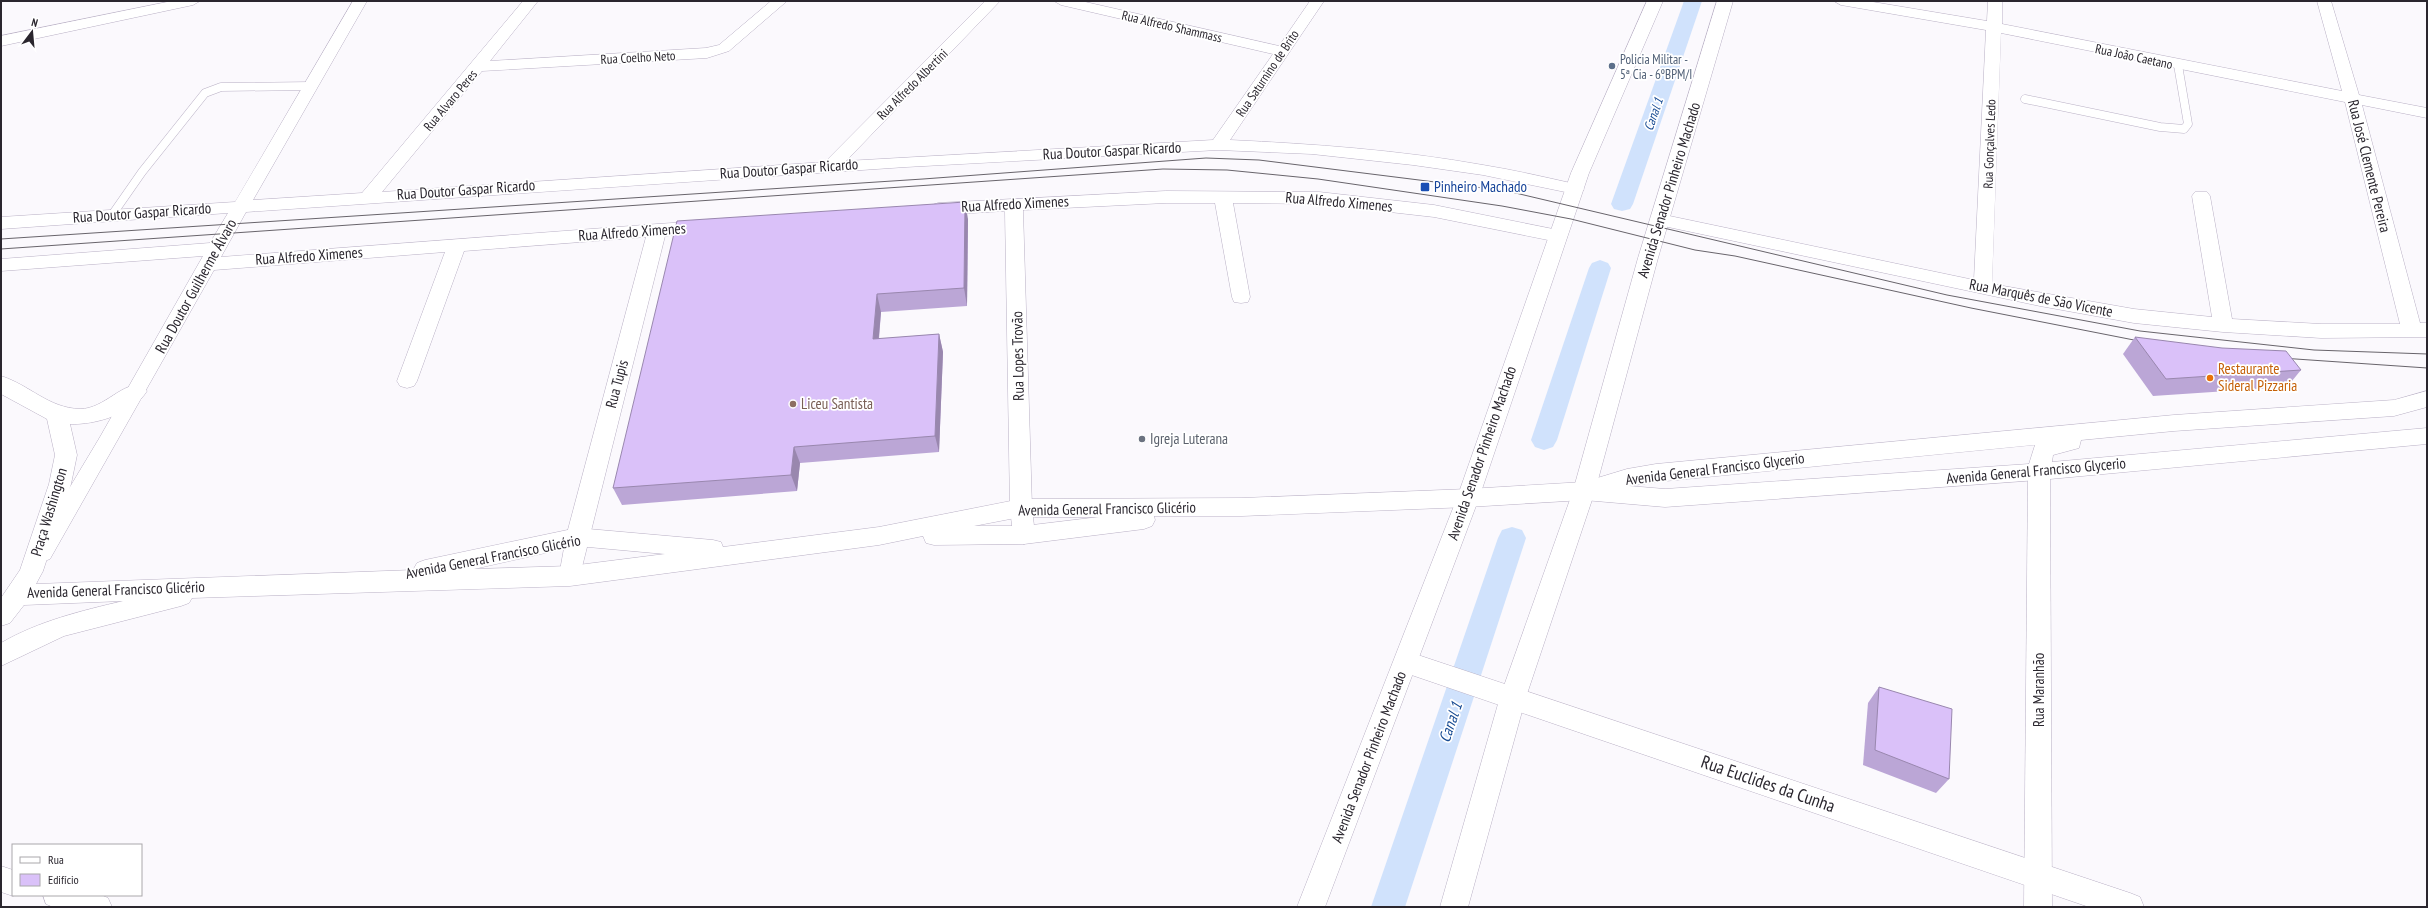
<svg xmlns="http://www.w3.org/2000/svg" width="2428" height="908" viewBox="0 0 2428 908" font-family="'PT Sans Narrow',sans-serif">
<style>
.lines{fill:none;stroke-linecap:round;stroke-linejoin:round}
.canal{fill:#d0e2fc;fill-rule:evenodd}
.service-casing{stroke:#b9b0c5;stroke-width:9}
.minor-casing{stroke:#b9b0c5;stroke-width:1}
.tertiary-casing{stroke:#b9b0c5;stroke-width:1}
.secondary-casing{stroke:#b9b0c5;stroke-width:1}
.primary-casing{stroke:#b9b0c5;stroke-width:1}
.service{stroke:#fff;stroke-width:8}
.minor{fill:#fff;fill-rule:evenodd}
.tertiary{fill:#fff;fill-rule:evenodd}
.secondary{fill:#fff;fill-rule:evenodd}
.primary{fill:#fff;fill-rule:evenodd}
.tram{stroke:#68646b;stroke-width:1}
.wall{fill:#bba6d6}
.shaded-wall{fill:#9987ae}
.building{fill:#dac1f9;stroke:#9987ae}
.service-dot{fill:#5c6f8a;stroke:#fff;stroke-width:1.5}
.transit-dot{fill:#1a4fb4;stroke:#fff;stroke-width:1.5}
.food-dot{fill:#e8710a;stroke:#fff;stroke-width:1.5}
.education-dot{fill:#8d6e63;stroke:#fff;stroke-width:1.5}
.worship-dot{fill:#6b7280;stroke:#fff;stroke-width:1.5}
.labels{text-anchor:middle;stroke-width:3.5;stroke-linejoin:round;paint-order:stroke}
.far-street-label{font-size:13px;fill:#2a262e;stroke:#fff}
.far-service-label{font-size:13px;fill:#4e5e75;stroke:#fff;text-anchor:start}
.far-water-label{font-size:13px;font-style:italic;fill:#164a92;stroke:#fff}
.street-label{font-size:15px;fill:#2a262e;stroke:#fff}
.transit-label{font-size:15px;fill:#164399;stroke:#fff;text-anchor:start}
.food-label{font-size:15px;fill:#c56008;stroke:#fff;text-anchor:start}
.education-label{font-size:15px;fill:#785e54;stroke:#fff;text-anchor:start}
.worship-label{font-size:15px;fill:#5b616d;stroke:#fff;text-anchor:start}
.water-label{font-size:16px;font-style:italic;fill:#164a92;stroke:#fff}
.near-street-label{font-size:18px;fill:#2a262e;stroke:#fff}
</style>
<rect width="100%" height="100%" fill="#fbf9fd"/>
<g class="lines">
<g class="canal">
<polygon points="1684,1 1702,1 1633,204 1630,209 1622,211 1614,209 1611,204"/>
<polygon points="1600,260 1608,263 1611,268 1557,440 1553,447 1544,450 1535,447 1531,440 1589,268 1592,263"/>
<polygon points="1512,527 1522,530 1526,538 1405,907 1371,907 1498,538 1502,530"/>
</g>
<g class="service-casing">
<g id="service">
<polyline points="2025,99 2160,127 2184,129 2188,124 2178,65"/>
<polyline points="112,215 142,172 205,93 221,87 310,86"/>
</g>
</g>
<g class="minor-casing">
<g id="minor">
<polygon points="172,1 200,1 193,5 1,46 1,36"/>
<path d="M353,1H367L253,200L362,193L523,1H538L490,61L706,48L719,45L771,1H787L729,51L707,58L482,71L382,192L825,162L985,1H1000L846,161L1213,140L1273,54L1061,5L1054,1H1081L1279,46L1310,1H1324L1230,140C1314,144 1399,150 1483,165C1514,170 1544,177 1575,184L1581,185L1584,189L1581,193L1575,194L1483,175L1413,165L1312,154L1218,150L906,167L246,212L221,257L657,224L703,221L709,223L712,227L709,231L665,236L578,583L570,585L562,583L559,576L566,537L646,237L464,251L417,381L414,386L407,388L400,386L397,381L445,252L214,270L50,559L42,562L34,559L31,553L34,547L100,437L203,256L1,271V259L210,243L228,213L1,229V217L235,202Z"/>
<path d="M1834,1H1867L1987,21L1988,1H2002V24L2342,91L2317,1H2331L2359,95L2427,108V118L2362,105L2420,323H2427V337L2321,338L2223,332L2134,323L2040,306L1654,224L1651,220L1654,216L1660,214L1974,280L1986,30L1841,5ZM2001,33L2345,102L2400,324H2321L2232,319L2210,196L2207,192H2195L2192,196L2212,317L2134,309L1992,284Z"/>
<polygon points="1166,191 1319,192 1434,205 1558,230 1564,232 1567,236 1564,240 1558,242 1434,217 1319,204 1233,203 1250,297 1248,302 1241,303 1234,302 1232,297 1215,203 1166,203 1023,210 1032,508 1035,535 1032,541 1024,544 1016,541 1013,535 1010,508 1005,211 938,215 932,213 929,209 932,205 938,203"/>
<polygon points="2039,464 2047,466 2050,472 2052,907 2024,907 2028,472 2031,466"/>
<polygon points="1,866 13,870 13,895 15,895 13,896 1,892"/>
<polygon points="43,895 101,895 108,898 112,907 53,907 46,904"/>
</g>
</g>
<g class="tertiary-casing">
<g id="tertiary">
<path d="M1,376C30,385 48,408 80,409C105,409 123,380 143,386L147,391C133,414 95,425 70,424L77,455L71,484L43,571L36,584L413,570L417,563L425,560L577,528L713,540L721,542L723,547L879,527L1021,499L1242,498L1468,489L1476,492L1479,498L1476,504L1468,507L1242,516H1154L1155,520L1152,526L1144,529L1024,544L934,545L926,543L923,536L879,545L570,586L192,598L189,603L181,606L64,636L1,666V643C39,621 81,611 123,601L24,605L10,623L1,626V598L20,570L49,484L55,455L47,419L1,394ZM1021,517H1099L1024,526H974ZM577,546L665,554L570,566L474,569Z"/>
<polygon points="1406,651 2130,893 2140,897 2144,907 2089,907 1397,670 1394,662 1397,654"/>
</g>
</g>
<g class="secondary-casing">
<path id="secondary" d="M2427,391V407L2394,416L2174,431L2081,440L2079,448L2053,455L2052,462L2427,428V444L2039,480L1665,507L1584,500L1468,507L1460,504L1457,498L1460,492L1468,489L1584,482L1627,469L1656,464L2174,415L2394,400ZM2035,445L2029,464L1665,489L1629,486L1656,482Z"/>
</g>
<g class="primary-casing">
<g id="primary">
<polygon points="1647,1 1663,1 1589,173 1479,498 1325,907 1297,907 1457,498 1571,173"/>
<polygon points="1717,1 1733,1 1658,258 1595,491 1526,697 1468,907 1440,907 1500,697 1573,491 1638,258"/>
</g>
</g>
<use href="#service" class="service"/>
<use href="#minor" class="minor"/>
<use href="#tertiary" class="tertiary"/>
<use href="#secondary" class="secondary"/>
<use href="#primary" class="primary"/>
<g class="tram">
<polyline points="1,239 923,179 1206,158 1259,160 1507,191 1947,295 2140,331 2314,350 2427,354"/>
<polyline points="1,249 1163,169 1227,170 1318,179 1502,206 1571,219 1695,250 1735,256 1971,308 2144,342"/>
<polyline points="2281,358 2427,368"/>
</g>
</g>
<g class="wall">
<polygon points="968,219 967,306 881,312 879,339 939,334 943,352 939,452 800,463 797,491 622,505 613,488"/>
<polygon points="2135,337 2301,370 2287,387 2153,396 2123,354"/>
<polygon points="1879,687 1949,779 1936,793 1863,765 1868,703"/>
</g>
<g class="shaded-wall">
<polygon points="965,202 968,219 967,306 964,288"/>
<polygon points="877,294 881,312 877,357 873,339"/>
<polygon points="939,334 943,352 939,452 935,436"/>
<polygon points="794,447 800,463 797,491 791,475"/>
</g>
<g class="building">
<polygon points="965,202 964,288 877,294 873,339 939,334 935,436 794,447 791,475 613,488 677,221"/>
<polygon points="2135,337 2222,348 2286,351 2301,370 2166,379"/>
<polygon points="1879,687 1952,709 1949,779 1875,750"/>
</g>
<circle class="service-dot" cx="1612" cy="66" r="4"/>
<rect class="transit-dot" x="1420" y="182" width="10" height="10" rx="2"/>
<circle class="food-dot" cx="2210" cy="378" r="4"/>
<circle class="education-dot" cx="793" cy="404" r="4"/>
<circle class="worship-dot" cx="1142" cy="439" r="4"/>
<g class="labels">
<g class="far-street-label">
<text transform="translate(1172 26) rotate(13)" y="5">Rua Alfredo Shammass</text>
<text transform="translate(2134 56) rotate(12)" y="5">Rua João Caetano</text>
<text transform="translate(638 57) rotate(-3)" y="5">Rua Coelho Neto</text>
<text transform="translate(1267 73) rotate(-56)" y="5">Rua Saturnino de Brito</text>
<text transform="translate(912 84) rotate(-45)" y="5">Rua Alfredo Albertini</text>
<text transform="translate(450 100) rotate(-50)" y="5">Rua Alvaro Peres</text>
<text transform="translate(1989 144) rotate(-88)" y="5">Rua Gonçalves Ledo</text>
</g>
<g class="far-service-label">
<text x="1620" y="64">Policia Militar -<tspan x="1620" dy="15">5ª Cia - 6ºBPM/I</tspan></text>
</g>
<g class="far-water-label">
<text transform="translate(1653 114) rotate(-71)" y="5">Canal 1</text>
</g>
<g class="street-label">
<text transform="translate(1112 151) rotate(-3)" y="5">Rua Doutor Gaspar Ricardo</text>
<text transform="translate(2369 166) rotate(76)" y="5">Rua José Clemente Pereira</text>
<text transform="translate(789 169) rotate(-4)" y="5">Rua Doutor Gaspar Ricardo</text>
<text transform="translate(466 190) rotate(-4)" y="5">Rua Doutor Gaspar Ricardo</text>
<text transform="translate(1669 190) rotate(-73)" y="5">Avenida Senador Pinheiro Machado</text>
<text transform="translate(1339 202) rotate(5)" y="5">Rua Alfredo Ximenes</text>
<text transform="translate(1015 204) rotate(-3)" y="5">Rua Alfredo Ximenes</text>
<text transform="translate(142 213) rotate(-4)" y="5">Rua Doutor Gaspar Ricardo</text>
<text transform="translate(632 232) rotate(-4)" y="5">Rua Alfredo Ximenes</text>
<text transform="translate(309 256) rotate(-4)" y="5">Rua Alfredo Ximenes</text>
<text transform="translate(196 286) rotate(-61)" y="5">Rua Doutor Guilherme Álvaro</text>
<text transform="translate(2041 298) rotate(11)" y="5">Rua Marquês de São Vicente</text>
<text transform="translate(1018 356) rotate(-91)" y="5">Rua Lopes Trovão</text>
<text transform="translate(617 384) rotate(-75)" y="5">Rua Tupis</text>
<text transform="translate(1482 453) rotate(-71)" y="5">Avenida Senador Pinheiro Machado</text>
<text transform="translate(1715 469) rotate(-7)" y="5">Avenida General Francisco Glycerio</text>
<text transform="translate(2036 471) rotate(-5)" y="5">Avenida General Francisco Glycerio</text>
<text transform="translate(1107 509) rotate(-1)" y="5">Avenida General Francisco Glicério</text>
<text transform="translate(49 512) rotate(-73)" y="5">Praça Washington</text>
<text transform="translate(493 557) rotate(-11)" y="5">Avenida General Francisco Glicério</text>
<text transform="translate(116 590) rotate(-2)" y="5">Avenida General Francisco Glicério</text>
<text transform="translate(2039 690) rotate(-90)" y="5">Rua Maranhão</text>
<text transform="translate(1369 757) rotate(-69)" y="5">Avenida Senador Pinheiro Machado</text>
</g>
<g class="transit-label">
<text x="1434" y="192">Pinheiro Machado</text>
</g>
<g class="food-label">
<text x="2218" y="374">Restaurante<tspan x="2218" dy="17">Sideral Pizzaria</tspan></text>
</g>
<g class="education-label">
<text x="801" y="409">Liceu Santista</text>
</g>
<g class="worship-label">
<text x="1150" y="444">Igreja Luterana</text>
</g>
<g class="water-label">
<text transform="translate(1450 722) rotate(-71)" y="6">Canal 1</text>
</g>
<g class="near-street-label">
<text transform="translate(1768 784) rotate(19)" y="6">Rua Euclides da Cunha</text>
</g>
</g>
<rect width="2428" height="908" fill="none" stroke="#2a262e" stroke-width="4"/>
<rect x="12" y="844" width="130" height="52" fill="#ffffff" stroke="#aaa8ab"/>
<rect x="20" y="857" width="20" height="6" fill="#ffffff" stroke="#aaa8ab"/>
<text x="48" y="864" font-size="12" fill="#2a262e">Rua</text>
<rect x="20" y="874" width="20" height="12" fill="#dac1f9" stroke="#aaa8ab"/>
<text x="48" y="884" font-size="12" fill="#2a262e">Edifício</text>
<g transform="translate(32 32) rotate(16)" stroke="#ffffff" stroke-width="3" paint-order="stroke">
<path d="M0-3L7 15L0 10L-7 15Z" fill="#2a262e"/>
<text y="-6" font-size="11" font-weight="bold" text-anchor="middle" fill="#2a262e">N</text>
</g>
</svg>
